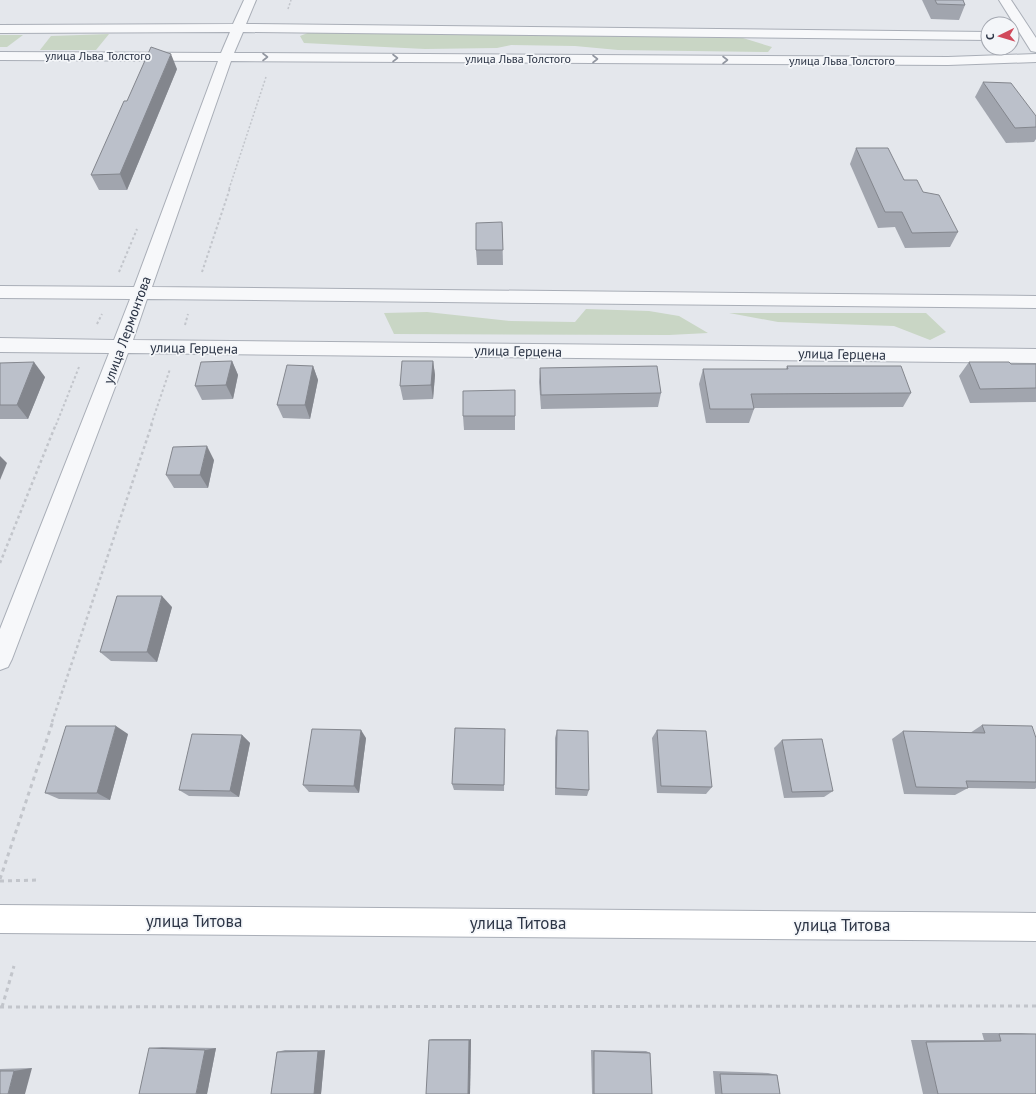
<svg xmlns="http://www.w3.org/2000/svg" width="1036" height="1094" viewBox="0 0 1036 1094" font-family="'PT Sans',sans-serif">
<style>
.green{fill:#c9d6c5}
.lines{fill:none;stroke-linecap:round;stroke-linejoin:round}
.street-casing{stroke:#a9aeb7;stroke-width:2}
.secondary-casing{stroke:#a9aeb7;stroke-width:2}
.path-far3{stroke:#c2c5cb;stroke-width:1.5;stroke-dasharray:2 2;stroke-linecap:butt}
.path-far2{stroke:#c2c5cb;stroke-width:2;stroke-dasharray:2.5 2.5;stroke-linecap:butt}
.path-far1{stroke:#c2c5cb;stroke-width:2.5;stroke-dasharray:3 3;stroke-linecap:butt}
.path{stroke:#c2c5cb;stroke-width:3;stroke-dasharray:4 4;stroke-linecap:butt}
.street{fill:#f7f8fa;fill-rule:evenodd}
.secondary{fill:#fff;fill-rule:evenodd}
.wall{fill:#a1a5ae}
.shaded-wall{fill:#83868d}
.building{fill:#bbc0ca;stroke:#83868d}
.oneway{stroke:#9196a0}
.labels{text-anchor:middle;stroke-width:3.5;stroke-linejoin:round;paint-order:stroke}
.far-street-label{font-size:12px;fill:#2b3445;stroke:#f4f6f9}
.street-label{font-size:14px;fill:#2b3445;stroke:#f4f6f9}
.near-street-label{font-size:17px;fill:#2b3445;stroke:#f4f6f9}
</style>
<rect width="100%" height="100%" fill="#e4e7ec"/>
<g class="green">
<polygon points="310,32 743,38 772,47 768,52 618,50 575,46 511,45 497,48 425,49 304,43 300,36"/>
<polygon points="109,34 96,50 40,50 51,36"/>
<polygon points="0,35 23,35 7,47 0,47"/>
<polygon points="586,309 649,311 679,316 708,333 669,335 394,334 384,313 427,312 511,321 575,322"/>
<polygon points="729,313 926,313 946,332 930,340 894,326 778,322"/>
</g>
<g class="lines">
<g class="street-casing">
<g id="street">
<polygon points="244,0 256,0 246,24 988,32 988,40 243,32 234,53 948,57 1036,54 1036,62 948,65 231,61 152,287 1036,296 1036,308 147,299 133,340 1036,349 1036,363 128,353 12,659 8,667 0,670 0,629 109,353 0,352 0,338 114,340 130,299 0,298 0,286 134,287 218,61 0,60 0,52 221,53 230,32 0,33 0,25 233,24"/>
<polygon points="999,0 1011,0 1036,38 1036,52 1031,51"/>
</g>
</g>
<g class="secondary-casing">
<polygon id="secondary" points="0,905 1036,913 1036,941 0,933"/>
</g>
<g class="path-far3">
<polyline points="288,9 291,0"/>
<polyline points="229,189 266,77"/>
</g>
<g class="path-far2">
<polyline points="119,272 137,229"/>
<polyline points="202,272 230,188"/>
<polyline points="97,324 102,314"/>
<polyline points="185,325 188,314"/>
<polyline points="56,425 79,367"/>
<polyline points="151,425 170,369"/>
</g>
<g class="path-far1">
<polyline points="0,563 56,424"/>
<polyline points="52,722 152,424"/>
</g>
<g class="path">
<polyline points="0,879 53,721"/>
<polyline points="0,881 39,880"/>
<polyline points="0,1007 1036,1006"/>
<polyline points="2,1007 14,966"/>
</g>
<use href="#street" class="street"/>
<use href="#secondary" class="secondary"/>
</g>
<g class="wall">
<polygon points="922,0 963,0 965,5 959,20 931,19"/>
<polygon points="177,69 127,190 99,190 91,175 127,101"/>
<polygon points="983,82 1036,116 1036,139 1034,142 1006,143 975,97"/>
<polygon points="856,148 923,192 958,232 950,247 905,248 895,227 878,228 850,164"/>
<polygon points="502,222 503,265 477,265 476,250"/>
<polygon points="232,361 238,375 233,399 202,400 195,386"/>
<polygon points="433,361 435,375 433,399 403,400 400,386"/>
<polygon points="969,362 1011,364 1036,364 1036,402 970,403 959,376"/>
<polygon points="0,363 45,377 28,419 0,419"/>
<polygon points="313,366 318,380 310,419 283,418 277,405"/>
<polygon points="787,366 911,393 903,407 754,408 754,409 749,423 706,423 699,384 703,369 786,369"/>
<polygon points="540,368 661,393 658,407 541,409 539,382"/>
<polygon points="515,390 515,430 464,430 463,416"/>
<polygon points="214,460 208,488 174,488 166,475"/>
<polygon points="172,607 157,662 111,661 100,652"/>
<polygon points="982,725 1036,738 1036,788 1035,789 968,788 955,795 904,794 892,739 903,731 970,733"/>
<polygon points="557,730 589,790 587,796 555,795 555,738"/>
<polygon points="657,730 712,787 706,794 657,793 652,738"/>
<polygon points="128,734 110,800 59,799 45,793"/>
<polygon points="242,735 250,743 239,797 189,796 179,790"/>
<polygon points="505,737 504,791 454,790 452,784"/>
<polygon points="366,738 359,793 309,792 303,785"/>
<polygon points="782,740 833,791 824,797 784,798 774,748"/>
<polygon points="982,1033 1021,1033 1036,1034 1036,1094 923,1094 911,1040 984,1040"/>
<polygon points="432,1039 471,1039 470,1094 429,1040"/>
<polygon points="162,1047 216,1048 207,1094 149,1048"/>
<polygon points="285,1050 325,1050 321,1094 271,1094 277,1052"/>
<polygon points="591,1050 646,1051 650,1053 652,1094 592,1094"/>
<polygon points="32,1068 0,1094 0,1069"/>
<polygon points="713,1071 768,1073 777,1075 780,1094 715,1094"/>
</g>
<g class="shaded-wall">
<polygon points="171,54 177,69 127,190 120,174"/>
<polygon points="232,361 238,375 233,399 226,385"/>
<polygon points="433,361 435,375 433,399 431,385"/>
<polygon points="34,362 45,377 28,419 17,405"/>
<polygon points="313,366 318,380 310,419 305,405"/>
<polygon points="207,446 214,460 208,488 200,475"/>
<polygon points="0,456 7,463 0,480"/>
<polygon points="162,596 172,607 157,662 147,652"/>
<polygon points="116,726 128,734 110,800 97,793"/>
<polygon points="361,730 366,738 359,793 354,786"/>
<polygon points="242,735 250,743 239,797 230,791"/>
<polygon points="471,1039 470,1094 468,1094 469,1040"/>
<polygon points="216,1048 207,1094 196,1094 205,1050"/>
<polygon points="325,1050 321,1094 314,1094 318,1051"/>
<polygon points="32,1068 25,1094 8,1094 14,1071"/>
</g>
<g class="building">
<polygon points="935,0 963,0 965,5 937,4"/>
<polygon points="151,47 171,54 120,174 91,175 124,101 127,101"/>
<polygon points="983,82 1011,83 1036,116 1036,127 1015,128"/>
<polygon points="856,148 888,148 904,180 917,180 923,192 939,195 958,232 912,233 902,212 885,212"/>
<polygon points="502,222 503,250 476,250 476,223"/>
<polygon points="232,361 226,385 195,386 201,362"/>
<polygon points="402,361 433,361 431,385 400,386"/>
<polygon points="34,362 17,405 0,405 0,363"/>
<polygon points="969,362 1009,362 1011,364 1036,364 1036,388 980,389"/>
<polygon points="287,365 313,366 305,405 277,405"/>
<polygon points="657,366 661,393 541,395 540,368"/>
<polygon points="787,366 901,366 911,393 751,394 754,409 710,409 703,369 788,369"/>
<polygon points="515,390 515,416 463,416 463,391"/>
<polygon points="207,446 200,475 166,475 173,447"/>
<polygon points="117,596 162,596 147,652 100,652"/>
<polygon points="982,725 1032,726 1036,738 1036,782 966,781 968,788 916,787 903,731 985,733"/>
<polygon points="66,726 116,726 97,793 45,793"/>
<polygon points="455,728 505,729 504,785 452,784"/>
<polygon points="312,729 361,730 354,786 303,785"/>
<polygon points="557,730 588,731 589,790 556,788"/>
<polygon points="657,730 706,731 712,787 661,786"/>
<polygon points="192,734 242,735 230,791 179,790"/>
<polygon points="822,739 833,791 792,792 782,740"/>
<polygon points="999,1034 1036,1034 1036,1094 938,1094 926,1042 1001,1041"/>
<polygon points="429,1040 469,1040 468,1094 426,1094"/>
<polygon points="149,1048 205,1050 196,1094 139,1094"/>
<polygon points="318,1051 314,1094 271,1094 277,1052"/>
<polygon points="594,1051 650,1053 652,1094 594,1094"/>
<polygon points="0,1071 14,1071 8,1094 0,1094"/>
<polygon points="720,1074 777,1075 780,1094 722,1094"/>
</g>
<defs><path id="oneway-chevron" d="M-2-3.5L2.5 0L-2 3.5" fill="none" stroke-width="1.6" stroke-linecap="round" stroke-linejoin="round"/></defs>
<g class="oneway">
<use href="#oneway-chevron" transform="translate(265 57)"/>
<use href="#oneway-chevron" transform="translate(395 58)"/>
<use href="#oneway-chevron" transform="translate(595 59)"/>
<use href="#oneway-chevron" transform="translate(725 60)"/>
</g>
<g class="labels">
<g class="far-street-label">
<text x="98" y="60">улица Льва Толстого</text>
<text x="518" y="63">улица Льва Толстого</text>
<text x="842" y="65">улица Льва Толстого</text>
</g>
<g class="street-label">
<text transform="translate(127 330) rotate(-70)" y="5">улица Лермонтова</text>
<text transform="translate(194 348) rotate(1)" y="5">улица Герцена</text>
<text transform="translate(518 351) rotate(1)" y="5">улица Герцена</text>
<text transform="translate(842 354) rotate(1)" y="5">улица Герцена</text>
</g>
<g class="near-street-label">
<text x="194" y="927">улица Титова</text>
<text x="518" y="929">улица Титова</text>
<text x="842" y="931">улица Титова</text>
</g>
</g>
<g transform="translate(1000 36) rotate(265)"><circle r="19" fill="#f4f6f9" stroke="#a4a8b1"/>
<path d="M0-3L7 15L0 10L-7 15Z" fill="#d1495b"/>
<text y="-6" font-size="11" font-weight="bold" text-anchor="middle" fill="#2b3445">С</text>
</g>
</svg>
